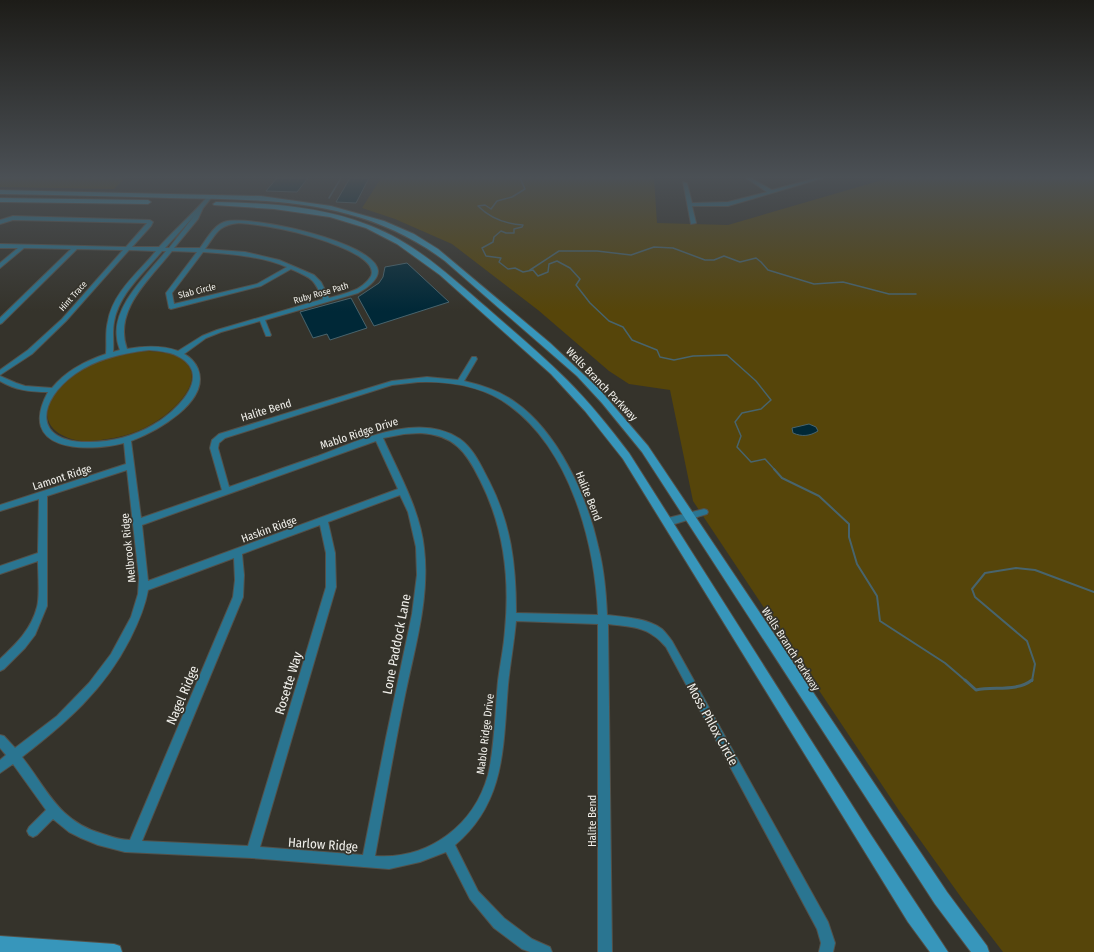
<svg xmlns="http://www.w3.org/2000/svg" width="1094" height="952" viewBox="0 0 1094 952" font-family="'Fira Sans Condensed',sans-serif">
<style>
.green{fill:#56450a}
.water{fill:#002837;stroke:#48646d}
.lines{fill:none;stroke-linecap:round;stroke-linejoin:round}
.stream-far2{stroke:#48646d;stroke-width:1.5}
.stream-far1{stroke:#48646d;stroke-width:2}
.stream{stroke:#48646d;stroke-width:3}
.street-casing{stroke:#53514a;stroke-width:2}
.secondary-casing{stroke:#53514a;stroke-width:2}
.street{fill:#2a7591;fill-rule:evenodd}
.secondary{fill:#3796bb;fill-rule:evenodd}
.labels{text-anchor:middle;stroke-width:3.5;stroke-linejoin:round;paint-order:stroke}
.far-street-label{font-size:9px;fill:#f1f0eb;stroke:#35332b}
.street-label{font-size:11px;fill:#f1f0eb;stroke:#35332b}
.near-street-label{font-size:13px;fill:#f1f0eb;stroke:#35332b}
</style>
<rect width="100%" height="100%" fill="#35332b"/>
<g class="green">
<polygon points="0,178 125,178 114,189 0,187"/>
<polygon points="381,178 654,178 657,223 728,225 889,178 1094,178 1094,952 1003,952 963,900 900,812 693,501 670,390 629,384 609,371 538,310 452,244 395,219 362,208"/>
<path d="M148,351C158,352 170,352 180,358C212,378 171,414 152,424C134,435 113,439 91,441C73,443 42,432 48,408C51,398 59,388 67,381C89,361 119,354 148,351Z"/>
</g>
<g class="water">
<polygon points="277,178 308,178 297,192 266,191"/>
<polygon points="350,178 369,178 356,203 336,202"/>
<polygon points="407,263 449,302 374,326 358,297 379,283 383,277 385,267"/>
<polygon points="351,298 367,328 330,340 327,334 313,338 300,312"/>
<path d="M809,424L816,427L818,431C810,436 802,437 793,433L792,428Z"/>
</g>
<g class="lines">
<g class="stream-far2">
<path d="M520,178L525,189L512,197L497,201L491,209L485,205L478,206C490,218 506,224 523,225L522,227L514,229V233H506L501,231L494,237L493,242L482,248L486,256L501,258L499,262L508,269L515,268L523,272L533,270L538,276L548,272L549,264L557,261L570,268L580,279L576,285L590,303L609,321L623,327L632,340L657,350L660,357L674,360L693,356L727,355L756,381L771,400L761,409L742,413L735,422L741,436L737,447L751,462L765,459L775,470"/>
<polyline points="329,198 341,178"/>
<polyline points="530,270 559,251 597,251 631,255 654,247 673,248 705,260 714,260 724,256 740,262 756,258 761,262 768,270 814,284 843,282 889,294 916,294"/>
</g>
<g class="stream-far1">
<polyline points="774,469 782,478 819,496 849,524 849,537 857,564 877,596 880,621 945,663 966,681"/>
<polyline points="1032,681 1035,664 1027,641 975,597 972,589 985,573 1016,568 1035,570 1094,592"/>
</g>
<path class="stream" d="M965,680L976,690C994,686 1017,692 1032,680"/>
<g class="street-casing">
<g id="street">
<polygon points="746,178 751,178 772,190 816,178 823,178 728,206 692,206 696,223 691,224 683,182 687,183 692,203 728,202 767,192"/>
<path d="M208,196L212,197L203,208L198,219L174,248H200C206,240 214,225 224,222C249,214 376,242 378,271C378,281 365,289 358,293L265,320L271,335L270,336H266L260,321L221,332L206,338L184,354C190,357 195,362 198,369C211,402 155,432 131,441L141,518L222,490L210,448L212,440L219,434L392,381L427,377L458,380L472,357H476L477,359L464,381C481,385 500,391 515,402C558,432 587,496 598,546C604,569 606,592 607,615C625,617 647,618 662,629C666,633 669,637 672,641L828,922L835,943L833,952H819L821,943L817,929L666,647C662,643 659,639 654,636C642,626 622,626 608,624L612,952H598V624L516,621C514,643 510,664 508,685C503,746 506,802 455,845L478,891L504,918L532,939L550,947L552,952H530L522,949L494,928L470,899L446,852L420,862L389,869L252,858L125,852L98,845L81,838L69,832L53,819L37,835L33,837L29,835L27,831L29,827L46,810L13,764L0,773V760L6,755L0,748V735L4,736L15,748L57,716L89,683L111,654L131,617L138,594L139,578L127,470L47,496V606L35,635L25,648L4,669L0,671V659C16,644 31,630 37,607C40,597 38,572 38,561L0,574V566L38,553L39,499L0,511V505L126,464L124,443C85,453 16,451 48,392C30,392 15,390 0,381V376L16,383L25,386L52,388C66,371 85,361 106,354C107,343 105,332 108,321C113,292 139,272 156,251L129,250L66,321L32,354L0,375V370L28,350L62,319L123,250L77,249L2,323L0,324V318L71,249L24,248L0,268V263L18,248H0V244L126,247L147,223L13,220L0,224V220L13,216L150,220L153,222L151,226L132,247H159C175,229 193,214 208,196ZM194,216L169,248H165ZM239,223C253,224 267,226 281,229C297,232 381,253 371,276C368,282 359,289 352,291C345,294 336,296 329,298L321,282L314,275L279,260L245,252L205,249C217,233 218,225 239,223ZM162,251H166C148,274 112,306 117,338C117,342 119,347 120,350L113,352C114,342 112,332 114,322C119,293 145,272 162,251ZM172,251L197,252L166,293L169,308L171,309L261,286L291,269C313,279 313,278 323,299L217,330L202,336L178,351C161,345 144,346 127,349C113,310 150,279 172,251ZM203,252C231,254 260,256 287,267L257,284L174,304L172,293ZM149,350C160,351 172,352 181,358C213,378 173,414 153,425C134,436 112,442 89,442C32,443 37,401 75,374C96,359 123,353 149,350ZM418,382C449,381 484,386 510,406C571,451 595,543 598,615L516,613C516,564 511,524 489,481C481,466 474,449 460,439C419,411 358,441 318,456C288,466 258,477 229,487L218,448L219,443L225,438L392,385ZM420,433C454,435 466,451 480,480C504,527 510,578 505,630C504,647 500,664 498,681C495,712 495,744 488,775C474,826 428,860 375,856C385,802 394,748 405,695C415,647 430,597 424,548C420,510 399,474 383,438L404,434ZM376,441L398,489L148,581L142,525ZM400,495L408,512L416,547L417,575L412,614L386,738L363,855L260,847L336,587L335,553L328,522ZM320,525L326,553V587L248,846L142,841L243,597L244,575L242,554ZM234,558L235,580L233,597L130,840C121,840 112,837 103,834C58,821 48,790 22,757C67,722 104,690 130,639C138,623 145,607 148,590Z"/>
<polygon points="704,509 707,510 708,512 707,514 668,526 665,524 664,522 665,520 668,518"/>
</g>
</g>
<g class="secondary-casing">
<g id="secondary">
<path d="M0,190L261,196L331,206L384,221L414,234L438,249L550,343L600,390L648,446L947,892L987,946L989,952H971L935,904L642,452L602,403L577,376L445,261C361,198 270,200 170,198C113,196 57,195 0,194Z"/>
<polygon points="0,198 148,200 151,202 148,204 0,202"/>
<path d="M216,202C268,203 322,206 371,226C415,243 450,276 486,307C513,331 541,354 567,380C590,403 610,428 629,453L871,835L948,952H930L908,922L623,459L585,411L551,374L440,275L397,244L366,228L330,217L274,209L214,205L213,204Z"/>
<polygon points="0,936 114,944 120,946 122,952 0,952"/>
</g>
</g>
<use href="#street" class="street"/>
<use href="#secondary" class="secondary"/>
</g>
<linearGradient id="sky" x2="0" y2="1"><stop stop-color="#1d1c18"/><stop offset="0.57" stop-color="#4b5055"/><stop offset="1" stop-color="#4b5055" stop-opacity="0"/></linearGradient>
<rect width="1094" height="311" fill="url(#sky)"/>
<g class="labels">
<g class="far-street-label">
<text transform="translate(197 291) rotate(-14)" y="3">Slab Circle</text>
<text transform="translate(321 293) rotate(-16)" y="3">Ruby Rose Path</text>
<text transform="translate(73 296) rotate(-48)" y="3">Hint Trace</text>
</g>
<g class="street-label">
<text transform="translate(602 384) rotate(46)" y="4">Wells Branch Parkway</text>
<text transform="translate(266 410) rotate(-17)" y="4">Halite Bend</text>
<text transform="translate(359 433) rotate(-18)" y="4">Mablo Ridge Drive</text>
<text transform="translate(62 477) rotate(-18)" y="4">Lamont Ridge</text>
<text transform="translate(589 496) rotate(68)" y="4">Halite Bend</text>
<text transform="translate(269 529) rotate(-20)" y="4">Haskin Ridge</text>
<text transform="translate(128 548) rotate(-96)" y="4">Melbrook Ridge</text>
<text transform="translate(791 649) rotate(57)" y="4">Wells Branch Parkway</text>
<text transform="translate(485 734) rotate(-83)" y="4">Mablo Ridge Drive</text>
<text transform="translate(592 821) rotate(-90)" y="4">Halite Bend</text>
</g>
<g class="near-street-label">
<text transform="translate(396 644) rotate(-79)" y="5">Lone Paddock Lane</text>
<text transform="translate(288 683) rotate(-73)" y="5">Rosette Way</text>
<text transform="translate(182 695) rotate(-67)" y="5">Nagel Ridge</text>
<text transform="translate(713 724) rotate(61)" y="5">Moss Phlox Circle</text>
<text transform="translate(323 844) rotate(4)" y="5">Harlow Ridge</text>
</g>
</g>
</svg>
